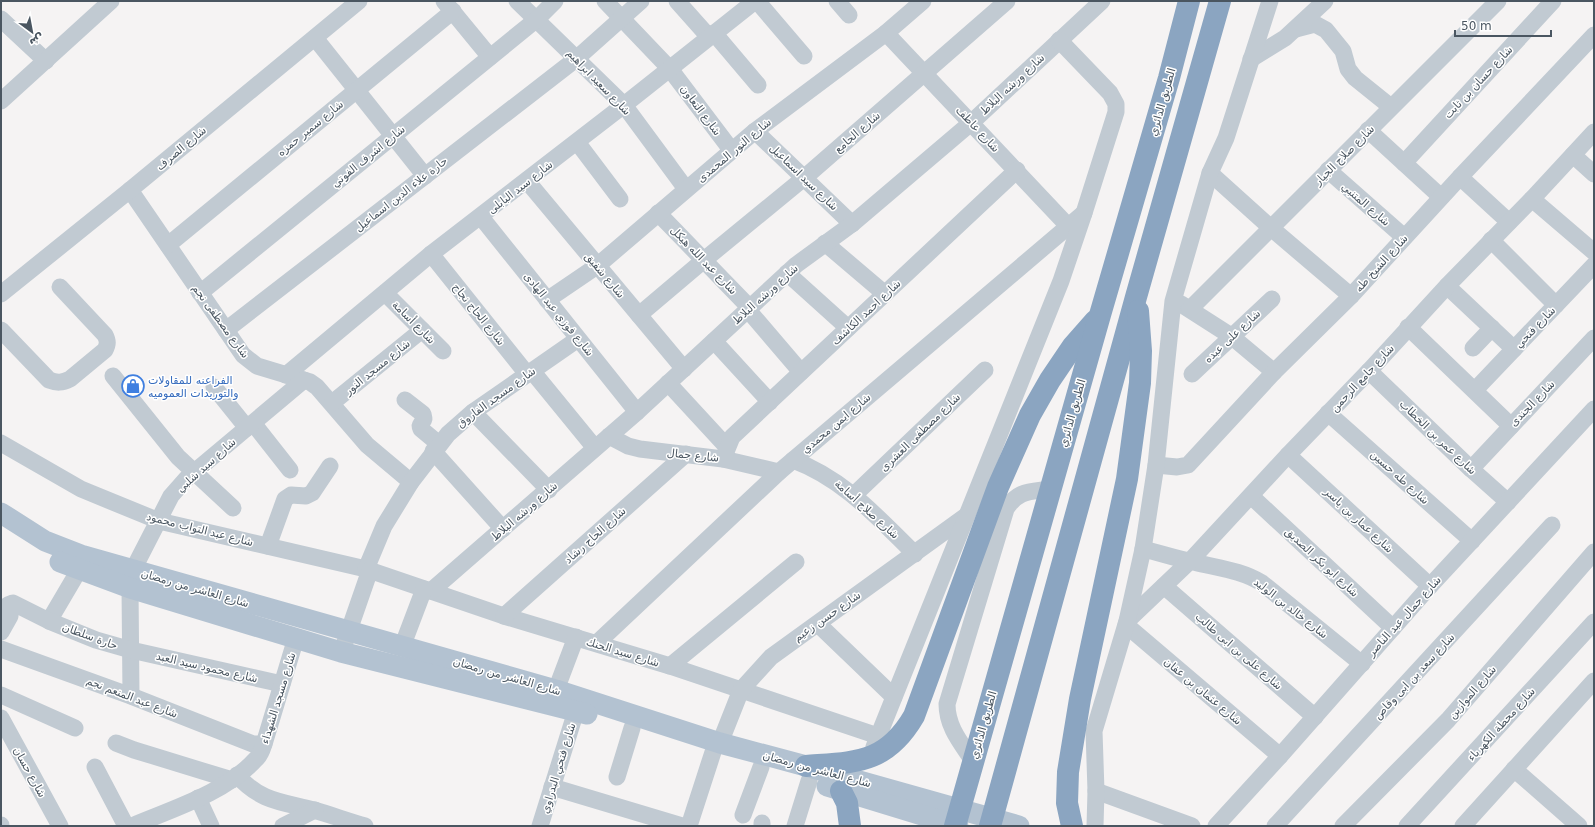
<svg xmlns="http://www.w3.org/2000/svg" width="1595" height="827" viewBox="0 0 1595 827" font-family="'DejaVu Sans','Noto Sans Arabic',sans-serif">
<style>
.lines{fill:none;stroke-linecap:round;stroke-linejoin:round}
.minor{stroke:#c1cad2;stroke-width:17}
.major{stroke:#b3c2d1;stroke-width:21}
.highway{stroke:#8ba5c1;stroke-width:22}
.labels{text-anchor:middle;stroke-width:3;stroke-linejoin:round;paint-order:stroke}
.street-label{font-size:11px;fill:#4a5661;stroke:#fff}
.shop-label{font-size:11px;fill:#366cbe;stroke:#fff;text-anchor:start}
</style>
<rect width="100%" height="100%" fill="#f5f3f3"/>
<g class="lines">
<g class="minor">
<polyline points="444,1 490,57"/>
<polyline points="517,1 624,105 686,189"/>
<polyline points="605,1 670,69 732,151"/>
<polyline points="677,1 709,37"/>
<polyline points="757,1 804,56"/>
<polyline points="837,1 849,15"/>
<polyline points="1,19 46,61"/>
<polyline points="1296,29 1315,24 1326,30 1343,51 1348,69 1355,78 1391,107"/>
<polyline points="714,33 758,85"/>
<polyline points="886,33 1069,227"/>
<polyline points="315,38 425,176"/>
<polyline points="1251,59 1285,38 1325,1"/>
<polyline points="1,101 111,1"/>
<polyline points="1368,130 1441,197"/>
<polyline points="755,131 852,224"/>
<polyline points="577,142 620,199"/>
<polyline points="1573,155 1594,174"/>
<polyline points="1404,163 1553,1"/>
<polyline points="1328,170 1404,237"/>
<polyline points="1210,173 1271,228 1351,296"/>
<polyline points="1460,177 1509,222"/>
<polyline points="527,181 684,369"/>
<polyline points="130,190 243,355 257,366 310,382 317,387 367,445 411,482"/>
<polyline points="1532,199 1594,252"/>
<polyline points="658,213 750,308"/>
<polyline points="481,217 637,412"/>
<polyline points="1491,240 1556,305"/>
<polyline points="825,243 885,294"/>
<polyline points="168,245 453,11"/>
<polyline points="431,254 527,374"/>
<polyline points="787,273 848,328"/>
<polyline points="1447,286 1514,349"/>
<polyline points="200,293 537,19 555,1"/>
<polyline points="385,293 443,351"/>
<polyline points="1,294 130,190 359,1"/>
<polyline points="547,300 597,266 755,131 886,33 923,1"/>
<polyline points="1181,304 1231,336 1274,372"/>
<polyline points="1190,309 1498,1"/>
<polyline points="748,310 801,372"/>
<polyline points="639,315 704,260 804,178 1007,1"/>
<polyline points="1408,327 1511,426"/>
<path d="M1,330L49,380C57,383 62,383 70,379L105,350C108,344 108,341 105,335L60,287"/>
<polyline points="226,330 576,59 641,1"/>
<polyline points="714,341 770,402"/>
<polyline points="1473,348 1492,328"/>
<polyline points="532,371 595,448"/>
<polyline points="1369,371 1471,469 1508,502"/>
<polyline points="1192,374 1272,299"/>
<polyline points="286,375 431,254 624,105 755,1"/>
<polyline points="113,376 178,457 233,508"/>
<polyline points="668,383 727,447"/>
<polyline points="214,387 247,428"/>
<polyline points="1475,390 1594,265"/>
<polyline points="405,400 423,414 424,419 420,426 421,429 439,444"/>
<polyline points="332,403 422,330"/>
<polyline points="473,412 549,490"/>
<polyline points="1328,413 1472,541"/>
<polyline points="253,423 290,470"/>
<polyline points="609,436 628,446 640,449 723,459 779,472"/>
<polyline points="1,443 81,489 159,521 366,569 504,616 670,666 878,736"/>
<polyline points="433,451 503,529"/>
<polyline points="1288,455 1430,586"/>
<polyline points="723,459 732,437 1017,170"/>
<path d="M793,460C844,479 877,517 915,554"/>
<polyline points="1156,465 1177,467 1188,465 1274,372 1351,296 1460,177 1594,35"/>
<polyline points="1471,469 1594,338"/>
<polyline points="854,495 985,370"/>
<polyline points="1251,496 1393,628"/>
<polyline points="268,546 285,499 291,495 306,496 312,493 330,466"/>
<path d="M1143,549C1160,553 1177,559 1194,562C1217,568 1241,570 1262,583L1362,664"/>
<polyline points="366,569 384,526 411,482 448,434 473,412 578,339"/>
<polyline points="133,570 171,496 186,479 304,380"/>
<polyline points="1164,586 1315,717"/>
<polyline points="130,588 131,696"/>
<polyline points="431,591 637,412 796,265 852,224 972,122 1102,1"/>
<polyline points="504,616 686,454"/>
<polyline points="49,621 79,570"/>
<polyline points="1127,621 1190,561 1288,455 1369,371 1447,286 1532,199 1594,132"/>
<polyline points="818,624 894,697"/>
<polyline points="1126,625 1280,756"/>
<polyline points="1,632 10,616 4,612 8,605 13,603 49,621 96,640 131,650 282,684"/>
<polyline points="345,642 370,570"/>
<polyline points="597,643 779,472 1084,213"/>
<polyline points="402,647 424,589"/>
<polyline points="1,649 131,696 253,744 264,744"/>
<polyline points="670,666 796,562"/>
<polyline points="556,690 576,637"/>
<polyline points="1,695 75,728"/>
<polyline points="1,718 60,826"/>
<polyline points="116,743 134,750 232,780"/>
<polyline points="720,743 741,690 771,657 966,516"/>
<polyline points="874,747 1061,281 1084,213 1116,112 1116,104 1110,93 1059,40"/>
<path d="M973,761C961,743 947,727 947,704L1006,509C1018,490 1030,492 1050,489"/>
<polyline points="95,767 126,826"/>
<polyline points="1514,769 1579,826"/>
<path d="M237,775C260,802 283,802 314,810C331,815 348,821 365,826"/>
<polyline points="617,777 632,728"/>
<polyline points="552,787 682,826"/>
<polyline points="1096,791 1192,826"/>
<polyline points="198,798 211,826"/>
<polyline points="743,815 761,767"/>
<polyline points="1,825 1,826"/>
<path d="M132,826C172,809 225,793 255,760C260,756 262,750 264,744L296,638"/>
<polyline points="283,826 315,810"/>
<polyline points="540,826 576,711"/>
<polyline points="689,826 713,752"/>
<polyline points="762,826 762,823"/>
<polyline points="795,826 809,781"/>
<polyline points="1095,826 1096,791 1094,731 1127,621 1143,549 1156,465 1173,301 1210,173 1226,138 1270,1"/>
<polyline points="1216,826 1280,756 1430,586 1594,409"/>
<polyline points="1275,826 1552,525"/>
<polyline points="1343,826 1448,720 1594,552"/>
<polyline points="1407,826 1594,622"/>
<polyline points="1463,826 1594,681"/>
</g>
<g class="major">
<polyline points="1,513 45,541 81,555 556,690 720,743 806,766 1019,826"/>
<polyline points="60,562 130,588 341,652 587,714"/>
<polyline points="827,786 958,826"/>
</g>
<g class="highway">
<path d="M806,766C856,762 886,764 914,716L998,487L1030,415L1050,380L1073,346L1095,321"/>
<polyline points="841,791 847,803 850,826"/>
<polyline points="955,826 1100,315 1169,78 1189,1"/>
<polyline points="990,826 1136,297 1220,1"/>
<polyline points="1072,826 1067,803 1068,772 1080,699 1127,479 1140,383 1141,351 1138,311"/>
</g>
</g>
<defs>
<g id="shop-ring" transform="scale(1.15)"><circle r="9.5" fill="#fff" stroke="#3f7fe0" stroke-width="1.5"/><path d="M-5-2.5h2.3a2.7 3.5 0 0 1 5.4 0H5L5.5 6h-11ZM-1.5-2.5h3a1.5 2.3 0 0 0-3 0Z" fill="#3f7fe0"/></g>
</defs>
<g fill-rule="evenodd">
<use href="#shop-ring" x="133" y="386"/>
</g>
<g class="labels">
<g class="street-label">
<text transform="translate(599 82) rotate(46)" y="4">شارع سعيد ابراهيم</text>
<text transform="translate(1478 82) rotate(-47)" y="4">شارع حسان بن ثابت</text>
<text transform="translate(1012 84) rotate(-43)" y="4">شارع ورشه البلاط</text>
<text transform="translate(1162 102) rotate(-74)" y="4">الطريق الدائري</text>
<text transform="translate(701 110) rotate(53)" y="4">شارع التعاون</text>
<text transform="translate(310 128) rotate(-39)" y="4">شارع سمير حمزه</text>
<text transform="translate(978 129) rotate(47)" y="4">شارع عاطف</text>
<text transform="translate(857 132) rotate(-41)" y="4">شارع الجامع</text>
<text transform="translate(181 148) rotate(-40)" y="4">شارع الصرف</text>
<text transform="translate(734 150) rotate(-40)" y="4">شارع النور المحمدى</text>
<text transform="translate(1344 155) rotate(-45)" y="4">شارع صلاح الجيار</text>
<text transform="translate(368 156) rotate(-39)" y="4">شارع اشرف الفوتي</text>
<text transform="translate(804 177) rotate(44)" y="4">شارع سيد اسماعيل</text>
<text transform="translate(520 187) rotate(-38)" y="4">شارع سيد البابلى</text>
<text transform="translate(401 194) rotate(-38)" y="4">حارة علاء الدين اسماعيل</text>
<text transform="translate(1366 204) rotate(41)" y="4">شارع المتنبي</text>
<text transform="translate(704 260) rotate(46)" y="4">شارع عبد الله هيكل</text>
<text transform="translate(1381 263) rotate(-48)" y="4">شارع الشيخ طه</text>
<text transform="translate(605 275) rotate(50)" y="4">شارع شفيق</text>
<text transform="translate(765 294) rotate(-42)" y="4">شارع ورشه البلاط</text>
<text transform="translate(866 312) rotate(-43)" y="4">شارع احمد الكاشف</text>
<text transform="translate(479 314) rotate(51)" y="4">شارع الحاج نجاح</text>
<text transform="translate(559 314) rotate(51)" y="4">شارع فوزي عبد الهادى</text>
<text transform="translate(221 321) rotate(54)" y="4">شارع مصطفى نجم</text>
<text transform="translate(414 322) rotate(45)" y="4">شارع أسامة</text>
<text transform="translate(1535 327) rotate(-46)" y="4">شارع فتحي</text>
<text transform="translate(1232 336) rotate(-43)" y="4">شارع على عبده</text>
<text transform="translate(377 367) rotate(-39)" y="4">شارع مسجد النور</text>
<text transform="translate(1362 378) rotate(-47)" y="4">شارع جامع الرحمن</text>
<text transform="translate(496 397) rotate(-36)" y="4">شارع مسجد الفاروق</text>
<text transform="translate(1532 403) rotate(-46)" y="4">شارع الجندى</text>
<text transform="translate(1072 413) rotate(-74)" y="4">الطريق الدائري</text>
<text transform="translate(836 423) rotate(-40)" y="4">شارع ايمن محمدي</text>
<text transform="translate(920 432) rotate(-44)" y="4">شارع مصطفى العشرى</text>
<text transform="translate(1438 437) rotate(44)" y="4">شارع عمر بن الخطاب</text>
<text transform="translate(693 455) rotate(6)" y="4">شارع جمال</text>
<text transform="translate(206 465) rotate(-42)" y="4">شارع سيد شلبي</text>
<text transform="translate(1400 477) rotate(42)" y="4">شارع طه حسين</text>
<text transform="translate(867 509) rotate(42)" y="4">شارع صلاح أسامة</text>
<text transform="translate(524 511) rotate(-41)" y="4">شارع ورشه البلاط</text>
<text transform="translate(1359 520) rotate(43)" y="4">شارع عمار بن ياسر</text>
<text transform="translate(200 529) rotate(14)" y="4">شارع عبد التواب محمود</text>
<text transform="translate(595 535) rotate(-42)" y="4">شارع الحاج رشاد</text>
<text transform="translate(1322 562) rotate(43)" y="4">شارع ابو بكر الصديق</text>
<text transform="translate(195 588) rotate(16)" y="4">شارع العاشر من رمضان</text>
<text transform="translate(1291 608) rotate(38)" y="4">شارع خالد بن الوليد</text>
<text transform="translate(827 616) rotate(-35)" y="4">شارع حسن زعيم</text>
<text transform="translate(1404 616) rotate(-48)" y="4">شارع جمال عبد الناصر</text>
<text transform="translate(90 636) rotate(20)" y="4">حارة سلطان</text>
<text transform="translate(1239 651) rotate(41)" y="4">شارع على بن ابى طالب</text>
<text transform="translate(623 652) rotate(17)" y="4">شارع سيد الحنك</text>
<text transform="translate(207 667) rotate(13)" y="4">شارع محمود سيد العبد</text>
<text transform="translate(507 676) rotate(16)" y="4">شارع العاشر من رمضان</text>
<text transform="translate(1414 676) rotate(-47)" y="4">شارع سعد بن ابى وقاص</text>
<text transform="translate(1203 691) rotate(40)" y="4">شارع عثمان بن عفان</text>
<text transform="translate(1472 692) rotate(-49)" y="4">شارع الموازين</text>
<text transform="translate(132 697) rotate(21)" y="4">شارع عبد المنعم نجم</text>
<text transform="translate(278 698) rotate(-73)" y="4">شارع مسجد الشهداء</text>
<text transform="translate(1501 724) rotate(-48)" y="4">شارع محطة الكهرباء</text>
<text transform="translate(983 725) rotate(-74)" y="4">الطريق الدائري</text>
<text transform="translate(558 768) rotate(-73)" y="4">شارع فتحي البدراوي</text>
<text transform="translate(817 769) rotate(15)" y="4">شارع العاشر من رمضان</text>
<text transform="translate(30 772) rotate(61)" y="4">شارع حسان</text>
</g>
<g class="shop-label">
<text x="148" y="384">الفراعنه للمقاولات<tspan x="148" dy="13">والتوريدات العموميه</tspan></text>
</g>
</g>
<rect width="1595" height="827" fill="none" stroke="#4a5661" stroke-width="4"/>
<g transform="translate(32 32) rotate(148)" stroke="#ffffff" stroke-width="3" paint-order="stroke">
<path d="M0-3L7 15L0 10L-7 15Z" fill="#4a5661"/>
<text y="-6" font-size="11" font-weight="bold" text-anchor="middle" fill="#4a5661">ش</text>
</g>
<path d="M1455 30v6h96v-6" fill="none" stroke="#4a5661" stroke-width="2"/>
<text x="1461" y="30" font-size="12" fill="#4a5661" stroke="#ffffff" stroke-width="3" paint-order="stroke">50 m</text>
</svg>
